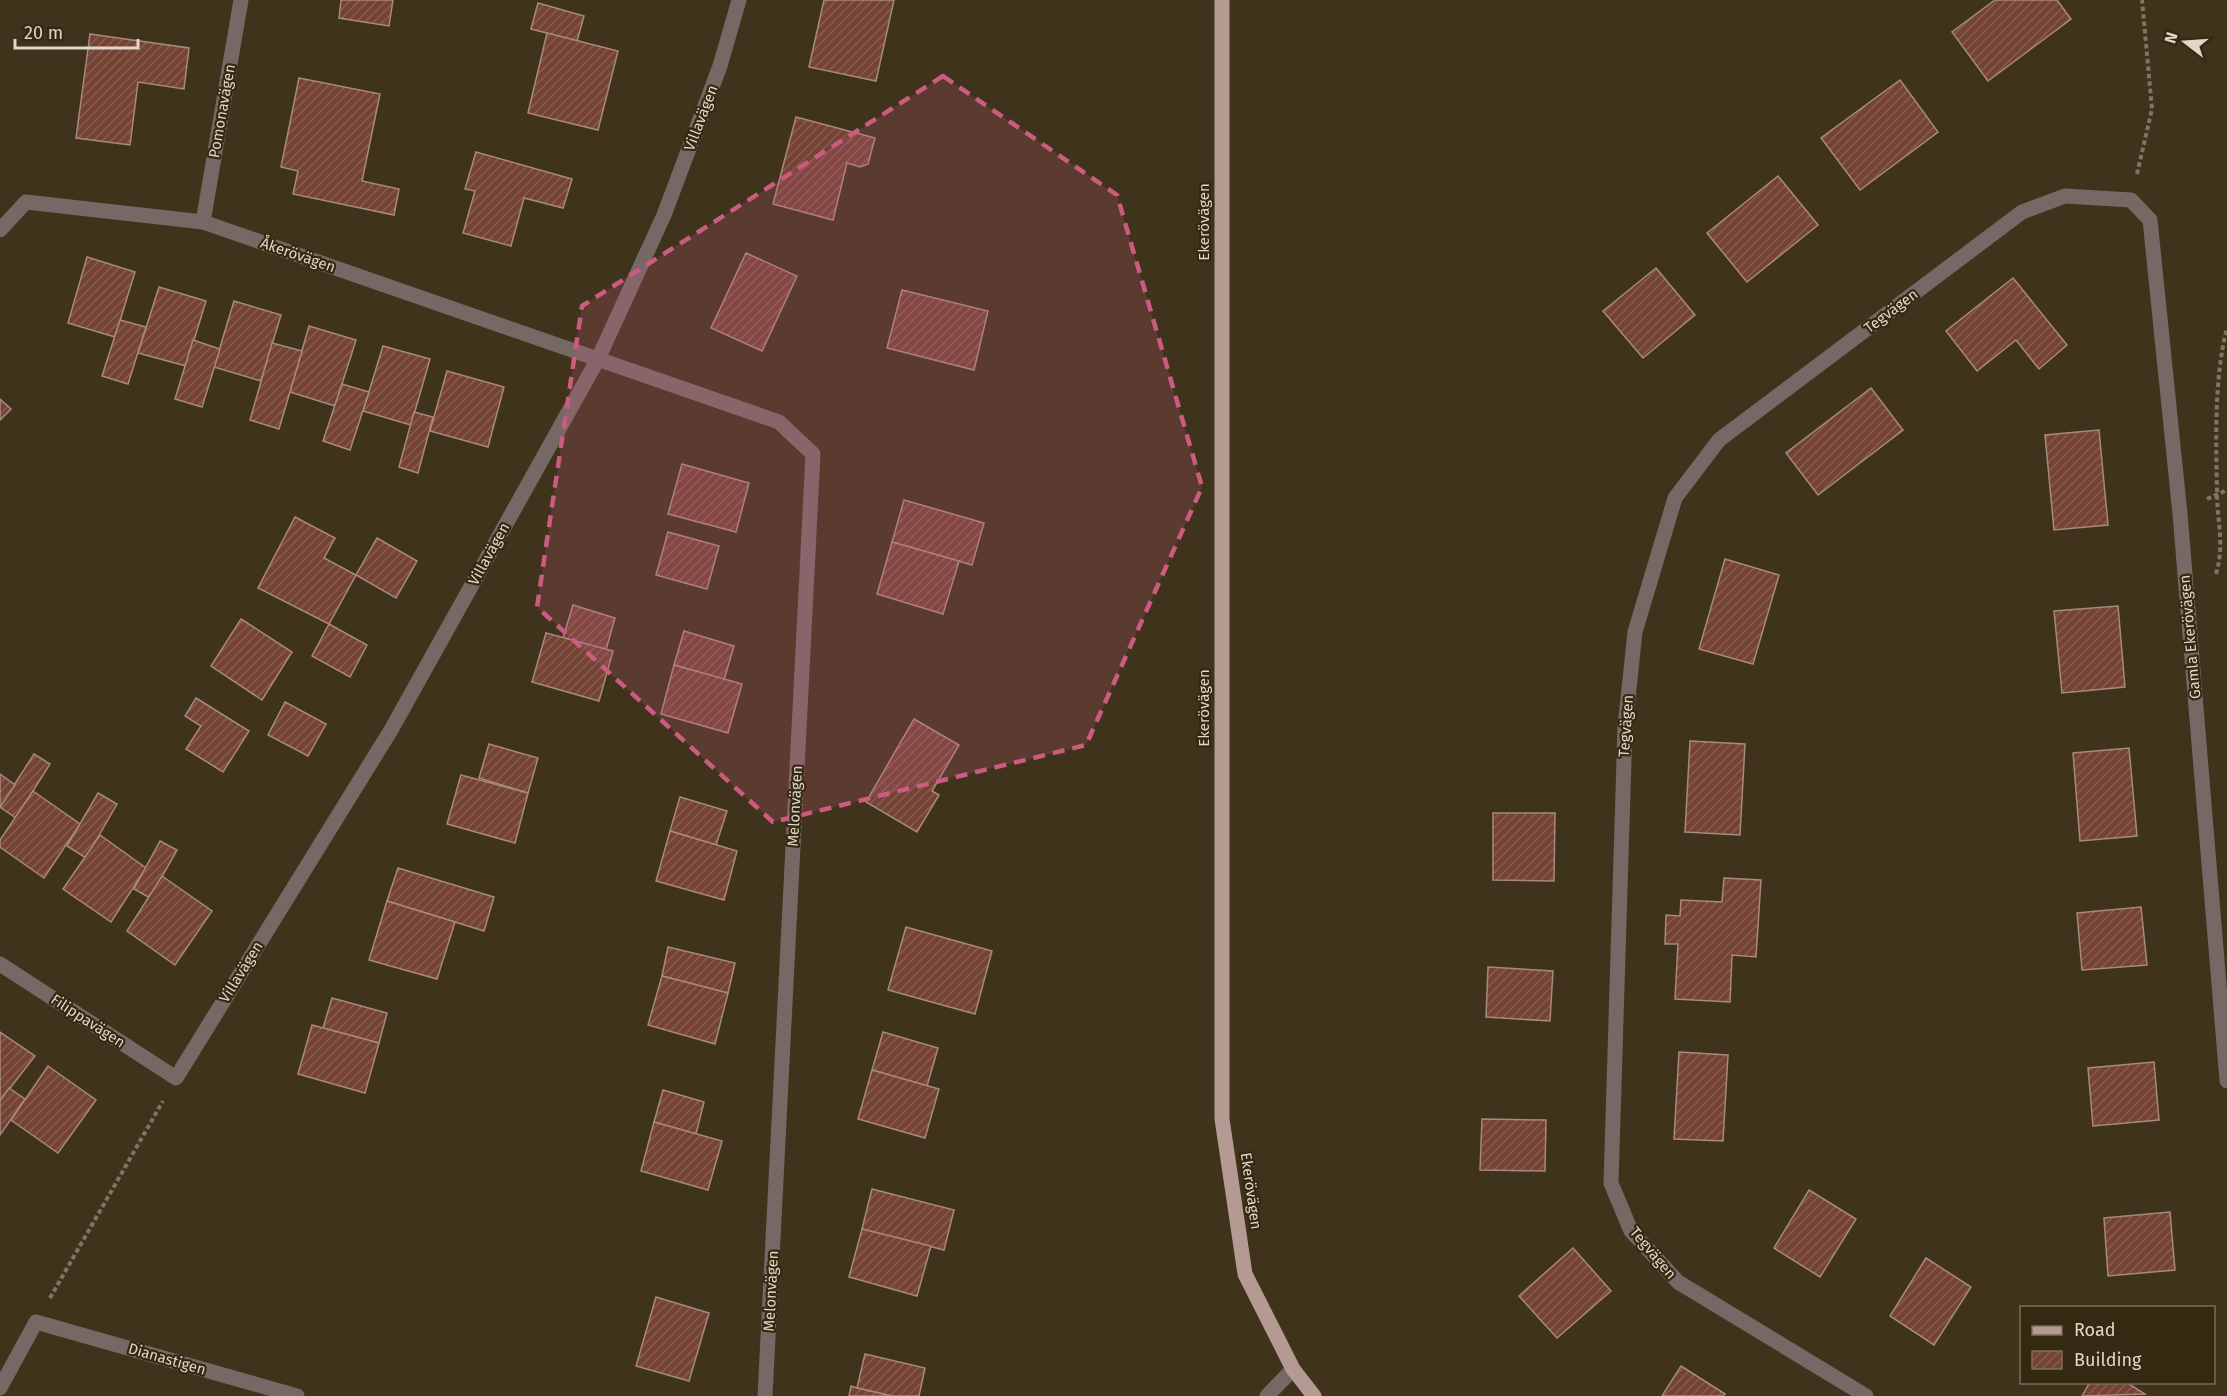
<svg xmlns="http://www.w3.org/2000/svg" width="2227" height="1396" viewBox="0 0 2227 1396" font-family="'Fira Sans',sans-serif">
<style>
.building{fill:url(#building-hatch);stroke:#a8897f;stroke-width:1.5}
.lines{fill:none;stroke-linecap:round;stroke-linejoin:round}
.path{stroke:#7f7561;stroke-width:4;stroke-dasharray:4.5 3;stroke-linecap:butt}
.minor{stroke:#766865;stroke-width:15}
.major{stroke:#b59a93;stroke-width:15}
.marked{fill:#cc5b82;fill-opacity:0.2;stroke:#cc5b82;stroke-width:4.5;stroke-dasharray:12 8;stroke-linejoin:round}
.labels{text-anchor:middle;stroke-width:4.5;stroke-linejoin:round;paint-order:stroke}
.street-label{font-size:15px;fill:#dfd7c9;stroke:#352912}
</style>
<defs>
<pattern id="building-hatch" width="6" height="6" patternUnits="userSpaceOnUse" patternTransform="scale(1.5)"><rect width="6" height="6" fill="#744334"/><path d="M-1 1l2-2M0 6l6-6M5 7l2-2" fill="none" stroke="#875d50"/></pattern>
</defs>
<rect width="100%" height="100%" fill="#3f331c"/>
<g class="building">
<polygon points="341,0 393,0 389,26 339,18"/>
<polygon points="824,0 894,0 876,81 809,67"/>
<polygon points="1995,0 2057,0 2071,19 1988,81 1952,32"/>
<polygon points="538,3 584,16 577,41 531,29"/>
<polygon points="547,33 618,51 598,130 528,113"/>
<polygon points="90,34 189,48 184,89 138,82 130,145 76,138"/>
<polygon points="299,78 380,94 362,181 399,189 394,215 293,194 298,171 281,167"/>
<polygon points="1900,80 1938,132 1860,190 1821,138"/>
<polygon points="796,117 875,138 868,164 860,167 847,163 833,220 773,204"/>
<polygon points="476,152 572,179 563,208 524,198 511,246 463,233 475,191 465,189"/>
<polygon points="1778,176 1818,225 1747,282 1707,233"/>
<polygon points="746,253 797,276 762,351 711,328"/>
<polygon points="87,257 135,272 115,337 68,323"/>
<polygon points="1656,268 1695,315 1643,358 1603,311"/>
<polygon points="2013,278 2067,345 2039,369 2016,340 1977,371 1946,331"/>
<polygon points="159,287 206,301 186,366 138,353"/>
<polygon points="902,290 988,311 974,370 887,348"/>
<polygon points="234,301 281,315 261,381 214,367"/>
<polygon points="120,320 146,327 128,384 102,376"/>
<polygon points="309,326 356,340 335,406 290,392"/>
<polygon points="193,340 220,349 202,407 175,399"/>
<polygon points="272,343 302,351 279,429 250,420"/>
<polygon points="383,346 430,359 411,425 363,411"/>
<polygon points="447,371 504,387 488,447 430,431"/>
<polygon points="342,384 369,392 350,450 323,441"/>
<polygon points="1871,388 1903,430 1818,495 1786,453"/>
<polygon points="0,399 11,409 0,420"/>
<polygon points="414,412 433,417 418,473 399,467"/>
<polygon points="2099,430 2108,525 2054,530 2045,435"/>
<polygon points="682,464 749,483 736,532 668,514"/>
<polygon points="904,500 984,523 972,565 892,542"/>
<polygon points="295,517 335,538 324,558 356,575 329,624 258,588"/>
<polygon points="668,532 719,546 707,589 656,575"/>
<polygon points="377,538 417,561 396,598 356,575"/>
<polygon points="892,542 959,561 943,614 877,594"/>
<polygon points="1725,559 1779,575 1753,664 1699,649"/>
<polygon points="573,605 615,618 606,650 563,638"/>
<polygon points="2118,606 2125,687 2062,693 2054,611"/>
<polygon points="241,619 292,652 262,700 211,666"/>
<polygon points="329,624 367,645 350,677 312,656"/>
<polygon points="684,631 734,646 724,680 674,665"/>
<polygon points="546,633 613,651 599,701 532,682"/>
<polygon points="674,665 742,684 728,733 661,714"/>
<polygon points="196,698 249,731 223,772 186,749 201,726 185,716"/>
<polygon points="285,702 326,724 308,756 268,735"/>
<polygon points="914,719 959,745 932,791 939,795 917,832 866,802"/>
<polygon points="1690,741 1745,744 1740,835 1685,832"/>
<polygon points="489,744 538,758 528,793 479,778"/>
<polygon points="2129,748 2137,836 2080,841 2073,753"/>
<polygon points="34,754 50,764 16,818 0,807"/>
<polygon points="0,774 15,785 0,807"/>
<polygon points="461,775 528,793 515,843 447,824"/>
<polygon points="33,791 80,824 44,878 0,847 0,840"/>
<polygon points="98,793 117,804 86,858 67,846"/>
<polygon points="680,797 727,811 716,845 670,831"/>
<polygon points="1493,813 1555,813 1554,881 1493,880"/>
<polygon points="670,831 737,851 724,900 656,881"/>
<polygon points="100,835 146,868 111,922 63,889"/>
<polygon points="160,841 177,850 150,898 134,889"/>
<polygon points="398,868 494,897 484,931 387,901"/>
<polygon points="162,876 212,911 175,965 127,931"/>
<polygon points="1724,878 1761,880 1756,957 1732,955 1730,1002 1675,999 1678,944 1665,944 1666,915 1680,916 1681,900 1722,902"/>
<polygon points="387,901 455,922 437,979 369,960"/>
<polygon points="2141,907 2147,965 2082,970 2077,913"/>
<polygon points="906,927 992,951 975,1014 888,990"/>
<polygon points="668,947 735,963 728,993 662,976"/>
<polygon points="1488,967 1553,971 1550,1021 1486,1017"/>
<polygon points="662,976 728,993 715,1044 648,1025"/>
<polygon points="332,998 387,1013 379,1043 323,1028"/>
<polygon points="312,1025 379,1043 365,1093 298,1074"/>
<polygon points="0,1032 35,1056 0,1101"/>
<polygon points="883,1032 938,1048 927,1086 872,1070"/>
<polygon points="1679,1052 1728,1055 1723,1141 1674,1139"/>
<polygon points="2154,1062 2159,1120 2093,1126 2088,1068"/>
<polygon points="48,1066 96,1100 58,1153 11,1120"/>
<polygon points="872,1070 939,1089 925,1138 858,1119"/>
<polygon points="9,1088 25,1099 0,1135 0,1101"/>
<polygon points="663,1090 704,1102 696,1134 654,1122"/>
<polygon points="1482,1119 1546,1120 1545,1171 1480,1170"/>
<polygon points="654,1122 722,1141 708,1190 641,1171"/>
<polygon points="872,1189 954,1210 944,1250 862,1229"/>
<polygon points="1809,1190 1856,1219 1820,1277 1774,1248"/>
<polygon points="2170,1212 2175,1270 2108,1276 2104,1218"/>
<polygon points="862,1229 931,1246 917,1296 849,1277"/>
<polygon points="1573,1248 1611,1291 1557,1338 1519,1296"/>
<polygon points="1926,1258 1971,1287 1934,1345 1890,1316"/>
<polygon points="656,1297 709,1313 689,1381 636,1366"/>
<polygon points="865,1354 925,1368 919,1396 892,1396 857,1388"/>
<polygon points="1681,1366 1725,1394 1723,1396 1662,1396"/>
<polygon points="2090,1382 2126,1382 2145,1394 2082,1396"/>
<polygon points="851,1386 857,1388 892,1396 849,1396"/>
</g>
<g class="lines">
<g class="path">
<polyline points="2137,174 2152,109 2142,0"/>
<polyline points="2207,499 2227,490"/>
<path d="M2216,574C2225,544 2217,522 2217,492C2216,440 2214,377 2227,328"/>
<polyline points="50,1298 163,1101"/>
</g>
<g class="minor">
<polyline points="203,222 241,0"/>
<polyline points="0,230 26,202 203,222 779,422 813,454 765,1396"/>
<polyline points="0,964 176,1078 391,730 598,359 664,215 720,66 739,0"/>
<polyline points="0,1388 36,1322 297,1396"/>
<polyline points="1267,1396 1293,1369"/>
<polyline points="1866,1396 1678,1282 1631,1231 1611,1183 1625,727 1635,632 1675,498 1719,440 2022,212 2065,196 2131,200 2150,220 2180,514 2227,1081"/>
</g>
<polyline class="major" points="1222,0 1222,1119 1245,1274 1293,1369 1314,1396"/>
</g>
<path class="marked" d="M943,76L1117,195L1202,487L1086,745L773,822L537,607L582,306Z"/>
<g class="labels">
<g class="street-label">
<text transform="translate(222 111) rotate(-80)" y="5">Pomonavägen</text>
<text transform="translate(701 118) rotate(-69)" y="5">Villavägen</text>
<text transform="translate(1204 222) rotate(-90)" y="5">Ekerövägen</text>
<text transform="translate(298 255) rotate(19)" y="5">Åkerövägen</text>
<text transform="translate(1891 311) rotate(-37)" y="5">Tegvägen</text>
<text transform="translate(489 554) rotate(-61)" y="5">Villavägen</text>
<text transform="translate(2190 637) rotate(-95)" y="5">Gamla Ekerövägen</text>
<text transform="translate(1204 708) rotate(-90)" y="5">Ekerövägen</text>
<text transform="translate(1626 726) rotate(-86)" y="5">Tegvägen</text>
<text transform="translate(795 806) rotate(-87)" y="5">Melonvägen</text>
<text transform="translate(241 972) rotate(-58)" y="5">Villavägen</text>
<text transform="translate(88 1021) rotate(33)" y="5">Filippavägen</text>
<text transform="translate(1251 1191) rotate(82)" y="5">Ekerövägen</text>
<text transform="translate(1653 1253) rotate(50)" y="5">Tegvägen</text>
<text transform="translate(771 1291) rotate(-87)" y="5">Melonvägen</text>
<text transform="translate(167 1359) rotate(16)" y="5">Dianastigen</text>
</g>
</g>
<rect x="2020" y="1306" width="195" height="78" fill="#352912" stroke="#796f5b" stroke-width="1.5"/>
<rect x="2032" y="1326" width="30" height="9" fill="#b59a93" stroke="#796f5b" stroke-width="1.5"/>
<text x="2074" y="1336" font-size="18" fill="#dfd7c9">Road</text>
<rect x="2032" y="1351" width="30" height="18" fill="url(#building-hatch)" stroke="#796f5b" stroke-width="1.5"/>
<text x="2074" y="1366" font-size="18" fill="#dfd7c9">Building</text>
<g transform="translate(2185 42) rotate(287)" stroke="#352912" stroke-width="4.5" paint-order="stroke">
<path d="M0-4.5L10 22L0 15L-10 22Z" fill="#dfd7c9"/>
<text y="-9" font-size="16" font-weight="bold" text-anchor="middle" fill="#dfd7c9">N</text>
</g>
<path d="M15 39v9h123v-9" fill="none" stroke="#dfd7c9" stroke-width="3"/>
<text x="24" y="39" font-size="18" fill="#dfd7c9" stroke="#352912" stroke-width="4.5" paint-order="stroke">20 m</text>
</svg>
